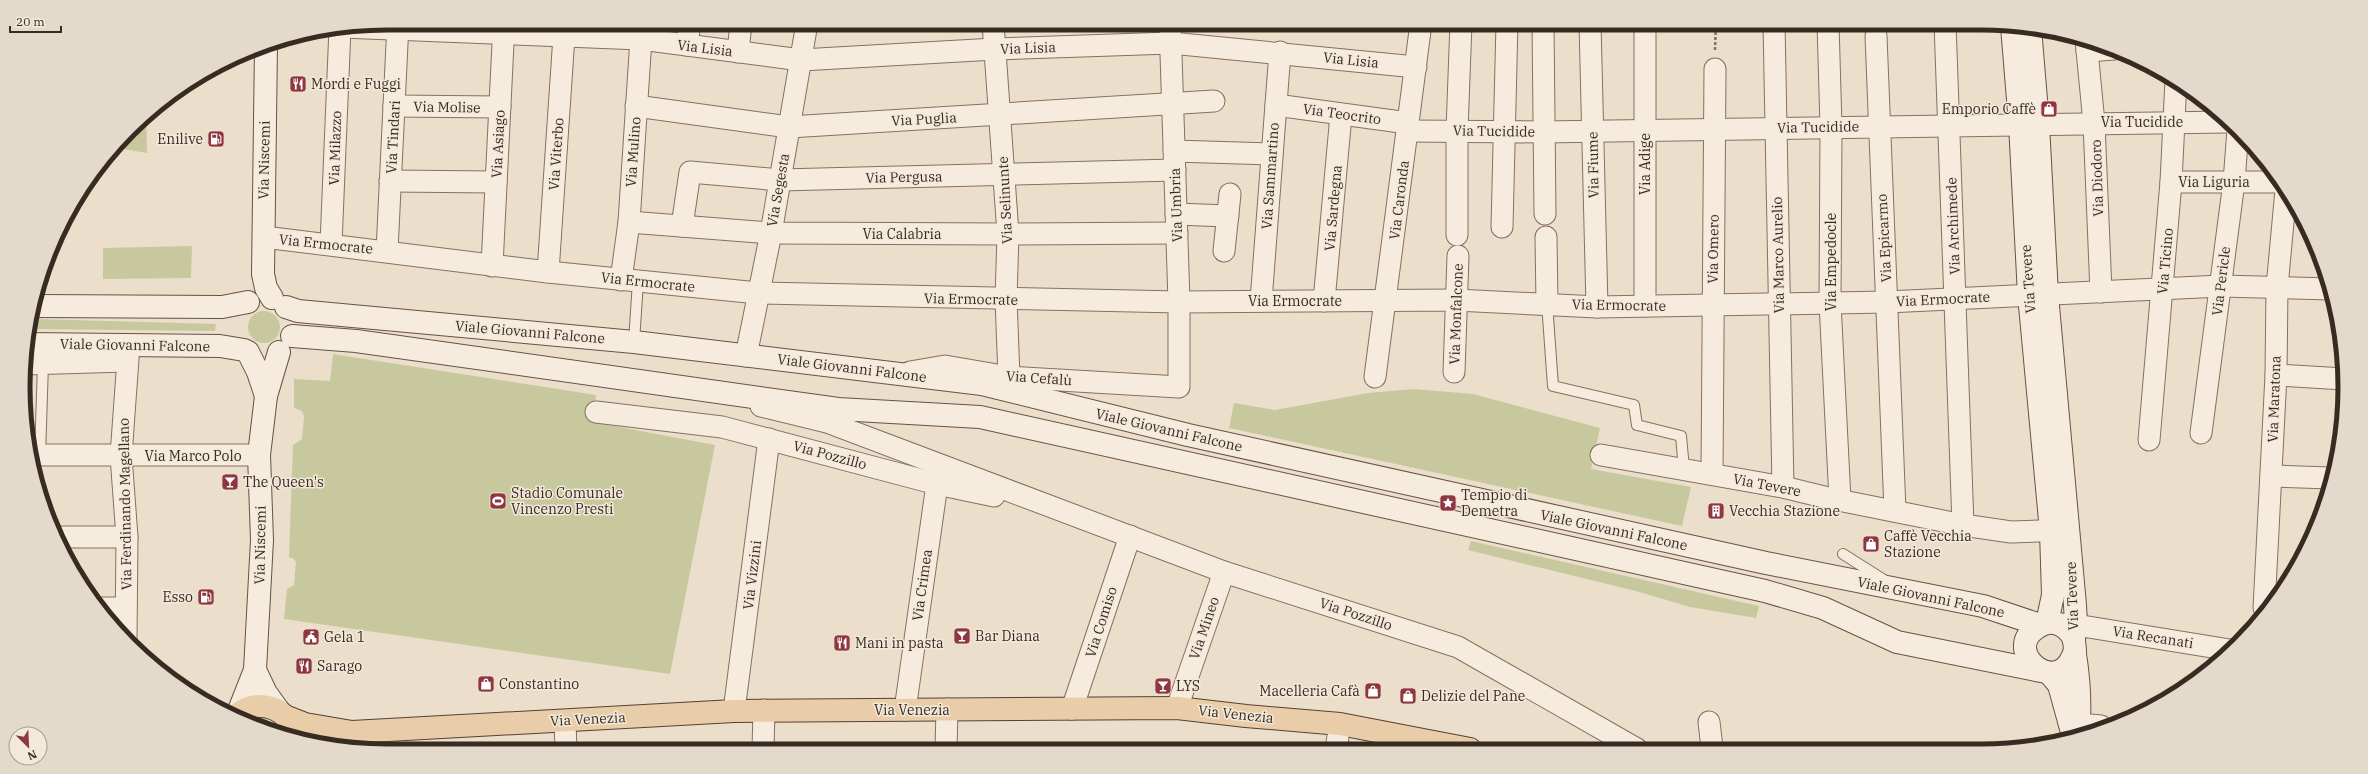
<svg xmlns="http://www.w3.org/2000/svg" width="2368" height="774" viewBox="0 0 2368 774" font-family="'IBM Plex Serif',serif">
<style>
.green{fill:#c8c89f}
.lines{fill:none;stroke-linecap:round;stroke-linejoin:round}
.lane-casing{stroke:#867061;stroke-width:12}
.street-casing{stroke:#867061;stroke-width:23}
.secondary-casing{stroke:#685244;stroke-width:24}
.primary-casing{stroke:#544034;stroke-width:24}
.path{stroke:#867061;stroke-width:2.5;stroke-dasharray:3 2;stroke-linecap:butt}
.lane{stroke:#f6ecde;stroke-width:10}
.street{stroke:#f6ecde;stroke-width:21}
.secondary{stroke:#f6ecde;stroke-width:22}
.primary{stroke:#e9cda8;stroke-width:22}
.labels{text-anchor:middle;stroke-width:3;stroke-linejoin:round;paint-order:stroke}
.street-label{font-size:14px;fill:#382b22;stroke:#f3e9da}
.poi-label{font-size:14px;fill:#382b22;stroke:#f3e9da;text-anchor:start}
.rim{fill:none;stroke:#382b22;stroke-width:5}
</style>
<rect width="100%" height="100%" fill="#ebdecb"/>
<g class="green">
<polygon points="146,114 147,153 117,148 117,146"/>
<polygon points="192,246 191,278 103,279 103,248"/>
<circle cx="264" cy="327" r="16"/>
<polygon points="35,319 216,324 215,331 34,329"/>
<polygon points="333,354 596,395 593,422 715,445 670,674 284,619 287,589 294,585 296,562 294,559 289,557 293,445 302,439 304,416 302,411 294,408 294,379 330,381"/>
<polygon points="1414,389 1473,394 1600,428 1591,469 1691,487 1682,526 1229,428 1234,403 1275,410 1368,393"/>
<polygon points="1471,541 1759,606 1756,618 1690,607 1636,591 1468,550"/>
<path d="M257,715C267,718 274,722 277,732L243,721Z"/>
<polygon points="1349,741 1390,749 1347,749"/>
</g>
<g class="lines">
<g class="lane-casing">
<g id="lane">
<polyline points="1547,303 1553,386 1634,405 1637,425 1681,436 1684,469"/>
<polyline points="634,342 638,281"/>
<polyline points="40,455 43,364"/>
<polyline points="1843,554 1884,580"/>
</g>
</g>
<g class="street-casing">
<g id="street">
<polyline points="993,23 1008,234 1006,299 1009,377"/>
<polyline points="1543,23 1545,214"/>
<polyline points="1590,23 1597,307"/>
<polyline points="1774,23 1783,487"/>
<polyline points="1828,23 1831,127 1830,303 1840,500"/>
<polyline points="1945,23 1963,525"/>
<polyline points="342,27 641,39 801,60 995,49 1171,43 1416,67"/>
<polyline points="1876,36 1895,511"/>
<polyline points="2086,40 2094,123 2101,292"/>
<polyline points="687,45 690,23"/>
<polyline points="2087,51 2114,49"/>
<polyline points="738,52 741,23"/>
<polyline points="1276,105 1408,123"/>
<polyline points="394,106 500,107"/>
<polyline points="636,106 789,127 1214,101"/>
<polyline points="1407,131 1543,132 2229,122"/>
<polyline points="1174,151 1272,154"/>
<polyline points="390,181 496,182"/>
<polyline points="2171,182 2282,182"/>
<polyline points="1176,214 1228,216"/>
<polyline points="629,222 771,233 1008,234 1177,233"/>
<polyline points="682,226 690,172 780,180 1175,170"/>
<polyline points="1502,227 1507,23"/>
<polyline points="1457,235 1457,130 1461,23"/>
<polyline points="264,237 548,272 758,293 1179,302 1456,300 1597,307 1887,302 2221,286 2330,289"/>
<polyline points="1546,237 1547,303"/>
<polyline points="331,244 340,28"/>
<polyline points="387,251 398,23"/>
<polyline points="1224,251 1230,194"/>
<polyline points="492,266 504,23"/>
<polyline points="548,272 564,36"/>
<polyline points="621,280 629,222 642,23"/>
<polyline points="1261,301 1280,52"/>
<polyline points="1324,301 1341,115"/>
<polyline points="1645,306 1645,23"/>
<polyline points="746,356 771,233 807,23"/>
<polyline points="25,364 126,361"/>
<polyline points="910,372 945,366 1009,377 1179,387 1179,302 1170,23"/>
<polyline points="1454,372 1458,256"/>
<polyline points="2276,375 2344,379"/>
<polyline points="1375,377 1421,23"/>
<polyline points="761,406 827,422 1224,572 1458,647 1637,749"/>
<polyline points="596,412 722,427 937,484 994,496"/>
<polyline points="2201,433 2234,182 2238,129"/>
<polyline points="2149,440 2171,182 2176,80"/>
<polyline points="31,455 259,455"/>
<polyline points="1601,455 1783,487 1828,498 1963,525 2011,532 2068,530"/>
<polyline points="1712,474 1715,69"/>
<polyline points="2271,476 2330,478"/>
<polyline points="61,537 127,537"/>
<polyline points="100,608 126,608"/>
<polyline points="2264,608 2276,375 2277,287 2286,190"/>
<polyline points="2059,624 2076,625 2230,650"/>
<polyline points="126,640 127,537 121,456 129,345"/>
<polyline points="1177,708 1224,572"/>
<polyline points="1072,709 1130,536"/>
<polyline points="905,710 937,484"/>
<polyline points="734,711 769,439"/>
<polyline points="565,721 566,751"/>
<polyline points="1709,722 1712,748"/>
<polyline points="2069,723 2101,726"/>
<polyline points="1336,749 1340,724"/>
<polyline points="763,750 764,710"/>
<polyline points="946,750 947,709"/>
</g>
</g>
<g class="secondary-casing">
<g id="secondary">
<polyline points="2012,26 2020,124 2029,295 2051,531 2053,595 2047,623"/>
<polyline points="2030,28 2038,124 2047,295 2075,605 2076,625 2074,639"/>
<polyline points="266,45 263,274 266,288 272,298"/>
<polyline points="36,306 222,307 248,302"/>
<polyline points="286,307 298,311 634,342 982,384 1188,435 1766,563 1983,606 2040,625"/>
<polyline points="292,336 356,341 838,409 980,417 1765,591 1823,608 1897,642 2041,671"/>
<polyline points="26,344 220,346 244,350"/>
<polyline points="248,352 258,372 266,396"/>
<path d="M2075,650C2060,701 2002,653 2035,629C2042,624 2050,621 2058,624C2064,626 2071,632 2073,638C2075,643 2075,649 2075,654C2079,680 2081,706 2078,733"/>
<polyline points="255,670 266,693 279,711"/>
<polyline points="2049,673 2059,685 2072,732"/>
<polyline points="238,713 255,670 262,540 259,455 266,396 279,352"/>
</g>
</g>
<g class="primary-casing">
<g id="primary">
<path d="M235,717C255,695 293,708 295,738"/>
<polyline points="287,717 305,724 352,732 734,711 1177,708 1246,716 1340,724 1470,749"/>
<polyline points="316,744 349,733"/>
</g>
</g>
<polyline class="path" points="1715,50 1716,23"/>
<use href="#lane" class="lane"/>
<use href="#street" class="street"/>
<use href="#secondary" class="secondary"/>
<use href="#primary" class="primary"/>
</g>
<defs>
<g id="restaurant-square" transform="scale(0.9)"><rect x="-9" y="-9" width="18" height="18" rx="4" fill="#8f3741" stroke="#f3e9da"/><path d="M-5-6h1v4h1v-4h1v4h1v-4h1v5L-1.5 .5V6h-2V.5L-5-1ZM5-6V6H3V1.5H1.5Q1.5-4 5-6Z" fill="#fff"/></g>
<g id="shop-square" transform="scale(0.9)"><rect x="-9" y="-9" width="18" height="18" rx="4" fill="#8f3741" stroke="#f3e9da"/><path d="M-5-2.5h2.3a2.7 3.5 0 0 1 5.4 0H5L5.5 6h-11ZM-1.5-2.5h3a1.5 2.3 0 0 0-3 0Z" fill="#fff"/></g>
<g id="fuel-square" transform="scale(0.9)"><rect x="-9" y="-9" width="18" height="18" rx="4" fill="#8f3741" stroke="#f3e9da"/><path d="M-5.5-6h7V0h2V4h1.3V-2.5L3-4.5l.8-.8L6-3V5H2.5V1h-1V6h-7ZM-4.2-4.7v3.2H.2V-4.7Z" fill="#fff"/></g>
<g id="bar-square" transform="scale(0.9)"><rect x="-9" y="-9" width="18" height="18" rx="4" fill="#8f3741" stroke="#f3e9da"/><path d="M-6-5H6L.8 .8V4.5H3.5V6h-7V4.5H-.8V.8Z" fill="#fff"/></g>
<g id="stadium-square" transform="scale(0.9)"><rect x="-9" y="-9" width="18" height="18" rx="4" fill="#8f3741" stroke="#f3e9da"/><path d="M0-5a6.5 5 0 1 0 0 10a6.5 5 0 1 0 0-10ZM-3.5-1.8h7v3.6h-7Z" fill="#fff"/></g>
<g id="sight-square" transform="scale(0.9)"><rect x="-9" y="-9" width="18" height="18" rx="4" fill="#8f3741" stroke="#f3e9da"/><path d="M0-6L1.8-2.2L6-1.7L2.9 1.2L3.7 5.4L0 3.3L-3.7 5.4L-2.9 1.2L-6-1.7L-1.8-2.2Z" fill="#fff"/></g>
<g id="building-square" transform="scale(0.9)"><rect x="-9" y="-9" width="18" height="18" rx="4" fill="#8f3741" stroke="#f3e9da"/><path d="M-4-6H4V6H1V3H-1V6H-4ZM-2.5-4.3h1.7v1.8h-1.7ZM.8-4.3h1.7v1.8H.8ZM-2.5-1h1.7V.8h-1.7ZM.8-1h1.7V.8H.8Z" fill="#fff"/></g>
<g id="civic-square" transform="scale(0.9)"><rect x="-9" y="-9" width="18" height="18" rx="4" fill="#8f3741" stroke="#f3e9da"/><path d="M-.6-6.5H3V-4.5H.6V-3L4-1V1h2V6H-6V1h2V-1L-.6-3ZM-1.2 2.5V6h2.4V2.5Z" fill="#fff"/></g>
</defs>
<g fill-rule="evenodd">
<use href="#restaurant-square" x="298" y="84"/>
<use href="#shop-square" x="2049" y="109"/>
<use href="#fuel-square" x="216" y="139"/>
<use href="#bar-square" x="230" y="482"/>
<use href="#stadium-square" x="498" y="501"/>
<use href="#sight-square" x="1448" y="503"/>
<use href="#building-square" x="1716" y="511"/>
<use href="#shop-square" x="1871" y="544"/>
<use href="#fuel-square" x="206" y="597"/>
<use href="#bar-square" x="962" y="636"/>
<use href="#civic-square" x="311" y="637"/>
<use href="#restaurant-square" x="842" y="643"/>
<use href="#restaurant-square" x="304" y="666"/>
<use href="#shop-square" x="486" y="684"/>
<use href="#bar-square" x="1163" y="686"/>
<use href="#shop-square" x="1373" y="691"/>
<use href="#shop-square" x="1408" y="696"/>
</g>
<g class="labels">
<g class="street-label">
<text transform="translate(705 48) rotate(7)" y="5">Via Lisia</text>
<text transform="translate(1028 48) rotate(-2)" y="5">Via Lisia</text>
<text transform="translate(1351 60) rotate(6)" y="5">Via Lisia</text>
<text transform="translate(447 107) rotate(1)" y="5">Via Molise</text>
<text transform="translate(1342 114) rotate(8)" y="5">Via Teocrito</text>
<text transform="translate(924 119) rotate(-3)" y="5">Via Puglia</text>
<text x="2142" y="127">Via Tucidide</text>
<text transform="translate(1818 127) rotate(-1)" y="5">Via Tucidide</text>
<text transform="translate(1494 131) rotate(1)" y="5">Via Tucidide</text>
<text transform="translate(393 137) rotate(-87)" y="5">Via Tindari</text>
<text transform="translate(498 144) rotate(-87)" y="5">Via Asiago</text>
<text transform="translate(335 148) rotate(-88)" y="5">Via Milazzo</text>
<text transform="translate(633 152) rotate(-86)" y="5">Via Mulino</text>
<text transform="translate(556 154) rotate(-86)" y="5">Via Viterbo</text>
<text transform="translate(264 160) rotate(-89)" y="5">Via Niscemi</text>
<text transform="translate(1645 164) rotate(-90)" y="5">Via Adige</text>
<text transform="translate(1593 165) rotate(-91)" y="5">Via Fiume</text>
<text transform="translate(1270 176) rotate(-86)" y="5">Via Sammartino</text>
<text transform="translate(904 177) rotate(-1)" y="5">Via Pergusa</text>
<text transform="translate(2097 178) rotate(-92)" y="5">Via Diodoro</text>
<text x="2214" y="187">Via Liguria</text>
<text transform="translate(778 190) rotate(-80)" y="5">Via Segesta</text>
<text transform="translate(1005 200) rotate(-93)" y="5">Via Selinunte</text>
<text transform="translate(1399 200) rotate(-83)" y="5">Via Caronda</text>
<text transform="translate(1176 205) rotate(-92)" y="5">Via Umbria</text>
<text transform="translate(1333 208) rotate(-85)" y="5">Via Sardegna</text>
<text transform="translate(1953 226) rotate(-92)" y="5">Via Archimede</text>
<text x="902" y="239">Via Calabria</text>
<text transform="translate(1884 238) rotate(-93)" y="5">Via Epicarmo</text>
<text transform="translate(326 244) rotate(6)" y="5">Via Ermocrate</text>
<text transform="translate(1713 249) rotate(-89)" y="5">Via Omero</text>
<text transform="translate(1778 255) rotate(-91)" y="5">Via Marco Aurelio</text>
<text transform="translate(2165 261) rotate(-85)" y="5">Via Ticino</text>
<text transform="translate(1831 262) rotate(-90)" y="5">Via Empedocle</text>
<text transform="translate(2028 279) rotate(-94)" y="5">Via Tevere</text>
<text transform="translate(2221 281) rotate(-83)" y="5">Via Pericle</text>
<text transform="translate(648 282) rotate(6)" y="5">Via Ermocrate</text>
<text transform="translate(971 299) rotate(1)" y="5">Via Ermocrate</text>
<text transform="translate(1943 299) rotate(-3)" y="5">Via Ermocrate</text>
<text x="1295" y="306">Via Ermocrate</text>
<text transform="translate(1619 305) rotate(1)" y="5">Via Ermocrate</text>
<text transform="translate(1456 314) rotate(-88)" y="5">Via Monfalcone</text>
<text transform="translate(530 332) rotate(5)" y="5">Viale Giovanni Falcone</text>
<text transform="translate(135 345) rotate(1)" y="5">Viale Giovanni Falcone</text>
<text transform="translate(852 368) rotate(7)" y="5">Viale Giovanni Falcone</text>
<text transform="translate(1039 378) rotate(4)" y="5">Via Cefalù</text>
<text transform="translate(2274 399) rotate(-88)" y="5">Via Maratona</text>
<text transform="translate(1169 430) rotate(13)" y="5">Viale Giovanni Falcone</text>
<text transform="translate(830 455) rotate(15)" y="5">Via Pozzillo</text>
<text x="193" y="461">Via Marco Polo</text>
<text transform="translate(1767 485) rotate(11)" y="5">Via Tevere</text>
<text transform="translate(125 504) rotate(-91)" y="5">Via Ferdinando Magellano</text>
<text transform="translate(1614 530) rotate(12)" y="5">Viale Giovanni Falcone</text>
<text transform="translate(260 545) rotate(-89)" y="5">Via Niscemi</text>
<text transform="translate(752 575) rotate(-83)" y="5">Via Vizzini</text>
<text transform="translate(922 585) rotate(-82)" y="5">Via Crimea</text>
<text transform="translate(2072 596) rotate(-92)" y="5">Via Tevere</text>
<text transform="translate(1931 597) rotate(12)" y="5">Viale Giovanni Falcone</text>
<text transform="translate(1356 614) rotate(18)" y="5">Via Pozzillo</text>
<text transform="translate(1101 622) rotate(-72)" y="5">Via Comiso</text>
<text transform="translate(1204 628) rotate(-71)" y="5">Via Mineo</text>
<text transform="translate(2153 637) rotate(9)" y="5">Via Recanati</text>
<text x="912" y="715">Via Venezia</text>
<text transform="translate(1236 714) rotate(6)" y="5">Via Venezia</text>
<text transform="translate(588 719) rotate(-3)" y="5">Via Venezia</text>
</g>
<g class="poi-label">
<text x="311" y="89">Mordi e Fuggi</text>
<text x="2036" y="114" text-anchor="end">Emporio Caffè</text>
<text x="203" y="144" text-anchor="end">Enilive</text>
<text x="243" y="487">The Queen's</text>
<text x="511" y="498">Stadio Comunale<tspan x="511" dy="16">Vincenzo Presti</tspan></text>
<text x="1461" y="500">Tempio di<tspan x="1461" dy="16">Demetra</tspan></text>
<text x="1729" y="516">Vecchia Stazione</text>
<text x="1884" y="541">Caffè Vecchia<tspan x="1884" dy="16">Stazione</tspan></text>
<text x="193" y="602" text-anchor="end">Esso</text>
<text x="975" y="641">Bar Diana</text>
<text x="324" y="642">Gela 1</text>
<text x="855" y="648">Mani in pasta</text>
<text x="317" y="671">Sarago</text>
<text x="499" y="689">Constantino</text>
<text x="1176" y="691">LYS</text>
<text x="1360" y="696" text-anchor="end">Macelleria Cafà</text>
<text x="1421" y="701">Delizie del Pane</text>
</g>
</g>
<path d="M0 0H2368V774H0ZM387 30H1981A357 357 0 0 1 2338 387V387A357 357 0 0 1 1981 744H387A357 357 0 0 1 30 387V387A357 357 0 0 1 387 30Z" fill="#e4dacb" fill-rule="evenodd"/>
<path class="rim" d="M387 30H1981A357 357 0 0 1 2338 387V387A357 357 0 0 1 1981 744H387A357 357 0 0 1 30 387V387A357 357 0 0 1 387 30Z"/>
<g transform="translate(28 746) rotate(156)"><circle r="19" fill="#f3e9da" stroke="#a89d90"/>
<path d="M0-3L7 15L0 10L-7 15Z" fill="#8f3741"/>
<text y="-6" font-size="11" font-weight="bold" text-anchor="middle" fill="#382b22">N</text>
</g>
<path d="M10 26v6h51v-6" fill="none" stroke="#382b22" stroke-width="2"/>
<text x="16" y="26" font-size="12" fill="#382b22" stroke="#f3e9da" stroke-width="3" paint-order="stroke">20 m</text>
</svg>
